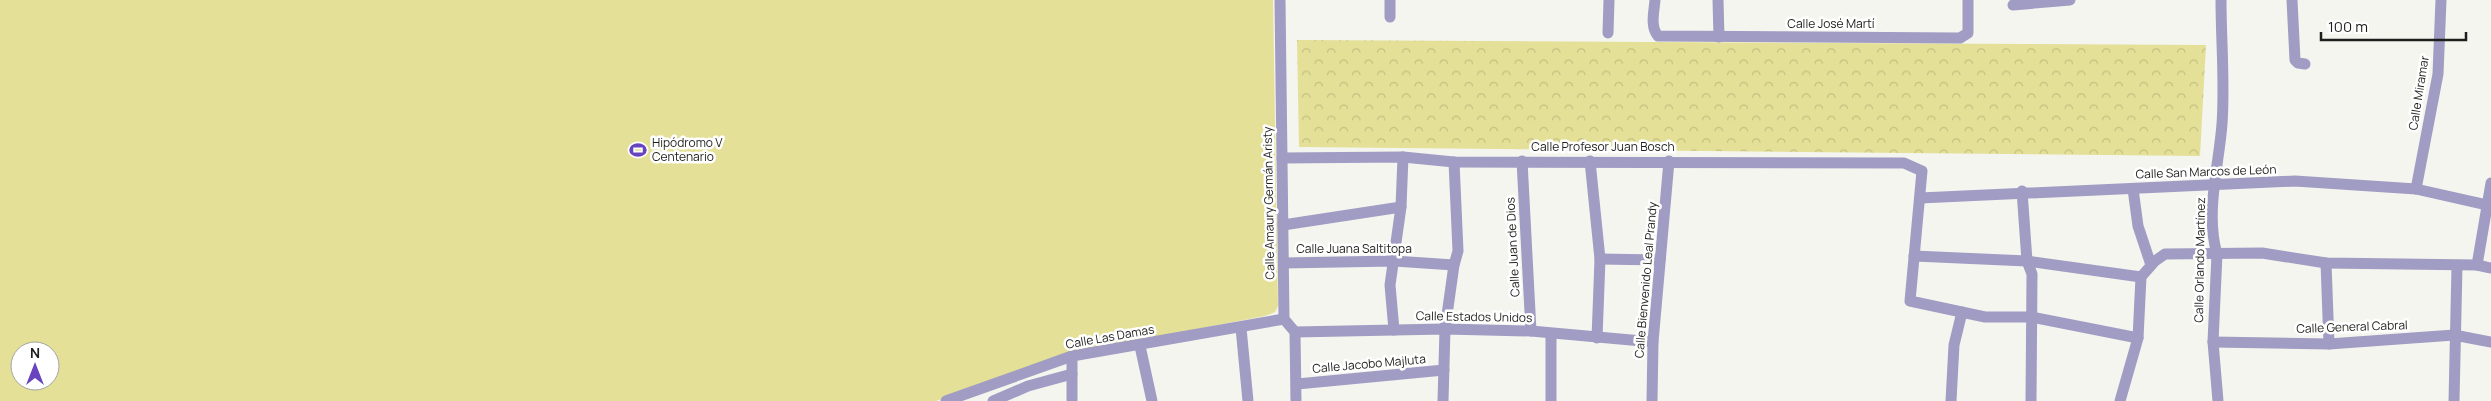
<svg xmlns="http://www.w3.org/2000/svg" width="2491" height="401" viewBox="0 0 2491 401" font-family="Manrope,sans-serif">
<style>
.park{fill:url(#park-crowns)}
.pitch{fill:#e4e097;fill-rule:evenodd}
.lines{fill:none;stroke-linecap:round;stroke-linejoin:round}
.minor{stroke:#a19cc3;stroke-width:11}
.labels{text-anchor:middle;stroke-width:5;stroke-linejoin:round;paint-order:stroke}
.street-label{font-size:12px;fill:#1e1e1c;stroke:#fff}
.poi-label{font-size:12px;fill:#1e1e1c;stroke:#fff;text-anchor:start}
</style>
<defs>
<pattern id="park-crowns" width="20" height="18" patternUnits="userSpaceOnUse" patternTransform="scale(1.25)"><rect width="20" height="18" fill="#e4e097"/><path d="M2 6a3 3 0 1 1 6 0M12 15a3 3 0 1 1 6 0" fill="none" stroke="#c3c082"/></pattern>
</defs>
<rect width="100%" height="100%" fill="#f5f5ef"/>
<polygon class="park" points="1297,40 2206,45 2200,156 1299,147"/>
<path class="pitch" d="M0,0H1273L1278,306L1275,312L1265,316L1124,343L936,401H0ZM20,351H50V381H20Z"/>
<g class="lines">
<g class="minor">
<polyline points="1280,0 1284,319 1295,332 1296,401"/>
<path d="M1655,0C1654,12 1650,27 1658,36L1960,38L1968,33V0"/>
<polyline points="1718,0 1719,37"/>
<polyline points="2292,0 2295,60 2298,63 2305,64"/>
<polyline points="2013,5 2070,0"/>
<polyline points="1390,17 1390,0"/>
<polyline points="1608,33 1609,0"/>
<polyline points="1282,158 1403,157 1454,162 1904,163 1922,171 1910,301 1985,317 2031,317 2138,338"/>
<polyline points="1522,161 1531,331"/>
<polyline points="1590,161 1600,259 1597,338"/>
<polyline points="2133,189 2138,226 2151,265"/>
<polyline points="2416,189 2438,74 2441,0"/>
<polyline points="2022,191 2027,261 2032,274 2031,401"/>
<polyline points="1920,198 2295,181 2416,189 2491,206"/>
<polyline points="1283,225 1401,207"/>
<polyline points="1914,256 2027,261 2141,277"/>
<polyline points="1600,259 1660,260"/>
<polyline points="1284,263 1394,261 1454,265"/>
<polyline points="2326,263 2329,344"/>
<polyline points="2477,265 2491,183"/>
<polyline points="1241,328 1248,401"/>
<polyline points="1394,330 1390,285 1401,207 1403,157"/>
<polyline points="1295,332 1445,329 1531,331 1653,342"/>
<polyline points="1551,334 1551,401"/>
<polyline points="2213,342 2329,344 2454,335 2491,342"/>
<polyline points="1140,346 1152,401"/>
<polyline points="1072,356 1072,401"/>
<polyline points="1297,384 1444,370"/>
<polyline points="946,401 1072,356 1284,319"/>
<polyline points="993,401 1028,386 1072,374"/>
<polyline points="1443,401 1445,329 1454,265 1458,251 1454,162"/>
<polyline points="1652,401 1653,342 1669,161"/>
<polyline points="1951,401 1954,345 1962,312"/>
<polyline points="2120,401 2138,338 2141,277 2155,261 2165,254 2262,253 2326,263 2477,265 2491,268"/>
<path d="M2218,401L2213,342L2217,254C2205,213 2219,165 2222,124C2225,83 2221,41 2221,0"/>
<polyline points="2454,401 2457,266"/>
</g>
</g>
<defs>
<g id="stadium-bare" transform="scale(1.35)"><path d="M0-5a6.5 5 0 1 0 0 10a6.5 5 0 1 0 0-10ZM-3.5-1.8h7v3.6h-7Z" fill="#6845be" stroke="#fff" stroke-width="2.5" paint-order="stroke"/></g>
</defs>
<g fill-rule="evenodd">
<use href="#stadium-bare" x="638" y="150"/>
</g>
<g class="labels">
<g class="street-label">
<text x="1831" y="28">Calle José Martí</text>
<text transform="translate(2419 93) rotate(-81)" y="4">Calle Miramar</text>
<text x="1603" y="151">Calle Profesor Juan Bosch</text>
<text transform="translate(2206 172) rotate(-2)" y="4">Calle San Marcos de León</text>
<text transform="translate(1269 203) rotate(-91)" y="4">Calle Amaury Germán Aristy</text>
<text transform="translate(1513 247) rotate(-93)" y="4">Calle Juan de Dios</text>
<text x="1354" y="253">Calle Juana Saltitopa</text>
<text transform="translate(2200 260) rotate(-89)" y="4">Calle Orlando Martínez</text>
<text transform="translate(1646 280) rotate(-85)" y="4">Calle Bienvenido Leal Prandy</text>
<text transform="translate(1474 317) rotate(1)" y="4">Calle Estados Unidos</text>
<text transform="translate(2352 327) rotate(-2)" y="4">Calle General Cabral</text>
<text transform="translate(1110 337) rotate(-10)" y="4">Calle Las Damas</text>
<text transform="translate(1369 364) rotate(-5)" y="4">Calle Jacobo Majluta</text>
</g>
<g class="poi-label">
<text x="652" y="147">Hipódromo V<tspan x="652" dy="14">Centenario</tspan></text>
</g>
</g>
<g transform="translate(35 366)"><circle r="24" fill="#ffffff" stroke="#a5a5a4"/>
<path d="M0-4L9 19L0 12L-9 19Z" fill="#6845be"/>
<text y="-8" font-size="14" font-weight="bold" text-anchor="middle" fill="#1e1e1c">N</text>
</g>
<path d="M2321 32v8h145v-8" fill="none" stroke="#1e1e1c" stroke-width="2.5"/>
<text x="2328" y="32" font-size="15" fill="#1e1e1c" stroke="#ffffff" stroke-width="4" paint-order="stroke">100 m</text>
</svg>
